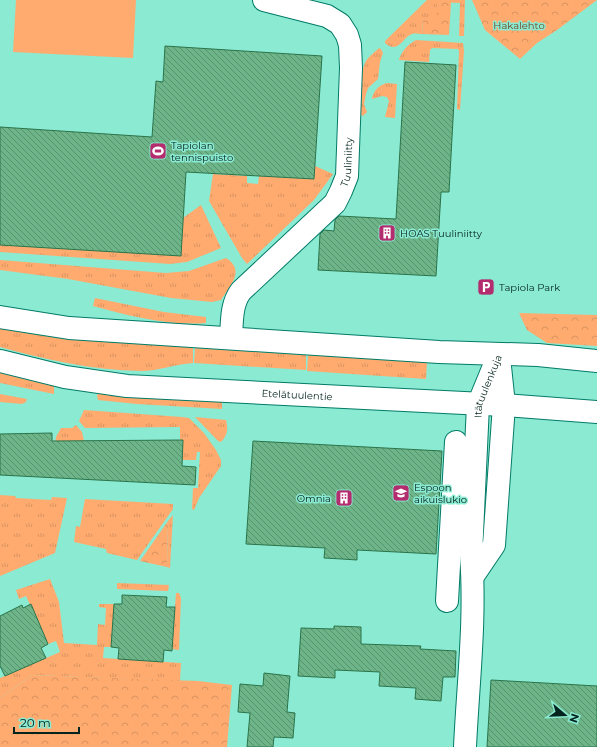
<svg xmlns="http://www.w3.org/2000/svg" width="597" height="747" viewBox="0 0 597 747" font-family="Montserrat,sans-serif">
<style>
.grass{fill:url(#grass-tufts)}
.park{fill:url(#park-crowns)}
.garden{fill:#ffab6f}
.building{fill:url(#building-back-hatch);stroke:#2b744b}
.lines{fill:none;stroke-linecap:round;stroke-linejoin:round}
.minor-casing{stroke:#007b67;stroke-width:24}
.major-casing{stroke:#007b67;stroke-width:24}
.minor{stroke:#fff;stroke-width:22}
.major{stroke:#fff;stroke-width:22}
.labels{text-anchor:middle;stroke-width:3;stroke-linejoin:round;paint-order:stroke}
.park-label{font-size:10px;fill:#724523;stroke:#8bead2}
.poi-label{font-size:10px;fill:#04241d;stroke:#8bead2;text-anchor:start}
.street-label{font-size:10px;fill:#04241d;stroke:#8bead2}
</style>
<defs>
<pattern id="grass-tufts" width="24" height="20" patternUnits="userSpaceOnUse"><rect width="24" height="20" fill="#ffab6f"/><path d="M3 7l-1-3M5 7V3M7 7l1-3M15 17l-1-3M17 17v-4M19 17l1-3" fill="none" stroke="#d99360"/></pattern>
<pattern id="park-crowns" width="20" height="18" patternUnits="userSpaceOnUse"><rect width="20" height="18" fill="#ffab6f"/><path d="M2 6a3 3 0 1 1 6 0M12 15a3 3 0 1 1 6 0" fill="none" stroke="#d99360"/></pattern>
<pattern id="building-back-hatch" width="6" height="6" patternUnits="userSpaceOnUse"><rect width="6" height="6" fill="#6db588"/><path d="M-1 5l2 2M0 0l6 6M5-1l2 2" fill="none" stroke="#57936f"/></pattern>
</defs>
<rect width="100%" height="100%" fill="#8bead2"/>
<g class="grass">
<path d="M427,0H465L464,36H459L460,3L438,2L437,19L423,18L422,34C419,34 415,33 412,34C402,37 399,55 385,43V41Z"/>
<path d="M416,40L463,43L464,51L460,110L457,109L459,51L458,49L432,48L430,50L429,62L399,60C401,52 408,44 416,40Z"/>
<path d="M379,48L381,49L383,53L380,62L378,79L368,88L366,94L364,104L367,112L363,116L360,114C360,99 359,74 366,61C369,56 375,52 379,48Z"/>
<path d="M387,83L397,84L395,118L385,117L389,101L387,97L382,96L372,99C373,91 379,85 387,83Z"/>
<polygon points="315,166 333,174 314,200 247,264 242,258 209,201 213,174 247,176 247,183 258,184 259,176 314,179"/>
<polygon points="201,205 221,248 187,262 170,264 0,252 0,245 183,218"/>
<path d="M226,258C246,270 230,286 221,300L212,302L171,298L68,279L0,270V260L166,273L189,271Z"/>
<path d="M95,298L164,312L206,317V323C168,326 130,316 93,306Z"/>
<path d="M0,328L57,338L193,347V363C175,364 158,371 141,371C93,370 46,360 0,347Z"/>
<polygon points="195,348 306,355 306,370 194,363"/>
<polygon points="308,355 427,362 426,379 307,371"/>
<polygon points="0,371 54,385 54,394 0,383"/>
<polygon points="100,392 222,400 222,409 137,404 98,400 97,395"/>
<polygon points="0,394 27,399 26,402 22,404 0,402"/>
<polygon points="84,410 182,417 189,418 204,433 216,450 221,460 221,466 199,498 194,510 192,509 193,488 198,488 200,452 197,452 196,460 182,460 183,440 180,440 180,427 85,428 79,421"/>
<path d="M195,417L226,420C228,429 228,434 221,442L218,441Z"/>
<polygon points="76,425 82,432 84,441 54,452 56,437 61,428 72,428"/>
<polygon points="0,495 15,496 16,498 51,500 52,497 67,498 55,553 0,576"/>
<polygon points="85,499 173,504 173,509 137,560 107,553 106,549 74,542 76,526 80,527"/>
<polygon points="173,515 170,568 167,567 168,521"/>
<polygon points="50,579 59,602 64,643 97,645 98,624 105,625 106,608 99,607 99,604 114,604 111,647 104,647 103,658 181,663 180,681 32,675 0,698 0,678 60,652 56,641 48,644 26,596 19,599 16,590"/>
<polygon points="117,583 169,585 168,591 117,589"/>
<polygon points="176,593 179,593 181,598 179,650 172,649"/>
</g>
<g class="park">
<polygon points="472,0 597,0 557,30 537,43 520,59 485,30"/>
<polygon points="437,2 451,2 449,35 422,34 423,18 437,18"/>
<polygon points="519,313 597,315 597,346 547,343 527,330"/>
<polygon points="168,521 167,567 140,561"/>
<polygon points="32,675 198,681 232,685 227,747 0,747 0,698"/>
</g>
<polygon class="garden" points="16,0 136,0 133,58 13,52"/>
<g class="building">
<polygon points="165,46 322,56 314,179 186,172 181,256 0,245 0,127 152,137 156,81 163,82"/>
<polygon points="405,62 456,65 449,192 441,192 436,276 318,270 320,234 324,230 334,231 335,220 339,216 396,219"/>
<polygon points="52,433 52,441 183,440 182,466 196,467 195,485 0,475 0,434"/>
<polygon points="253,441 442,451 436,554 357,550 357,560 342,559 324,558 325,548 246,544"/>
<polygon points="122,595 167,597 166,607 175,607 172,651 164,650 163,662 118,659 119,648 111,647 114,604 122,604"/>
<polygon points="31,604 48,644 41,648 46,658 5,676 0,666 0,616 22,605 23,608"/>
<polygon points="334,626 361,627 361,644 421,646 420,649 456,651 455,677 443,677 441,701 415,699 416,688 379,686 380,672 335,670 335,678 298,676 301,628 334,629"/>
<polygon points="264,673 290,676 287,712 295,713 293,738 274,737 273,747 247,747 250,713 238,712 240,684 263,686"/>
<polygon points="491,680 597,686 597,747 487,747"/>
</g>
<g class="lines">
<g class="minor-casing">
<g id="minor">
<path id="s1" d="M231,338C232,322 231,304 241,291L335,203L341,191L347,176L351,68L350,45L347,35L340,24L327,16L264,0"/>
<polyline points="473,576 494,545 504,405 499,357"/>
<polyline points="447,601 456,442"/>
<path id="s2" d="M465,747C468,683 476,618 471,555L478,405L499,354"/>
</g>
</g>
<g class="major-casing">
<g id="major">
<polyline points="0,317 69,328 439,352 538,355 597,361"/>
<path id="s3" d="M0,361L65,377L127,386L504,405L597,412"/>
</g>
</g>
<use href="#minor" class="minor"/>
<use href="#major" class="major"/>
</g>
<defs>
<g id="stadium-square" transform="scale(0.9)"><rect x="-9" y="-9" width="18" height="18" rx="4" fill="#b32c6e" stroke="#8bead2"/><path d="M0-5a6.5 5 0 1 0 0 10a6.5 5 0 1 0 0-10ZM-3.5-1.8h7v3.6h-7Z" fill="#fff"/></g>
<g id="building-square" transform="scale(0.9)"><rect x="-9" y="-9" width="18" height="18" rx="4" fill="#b32c6e" stroke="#8bead2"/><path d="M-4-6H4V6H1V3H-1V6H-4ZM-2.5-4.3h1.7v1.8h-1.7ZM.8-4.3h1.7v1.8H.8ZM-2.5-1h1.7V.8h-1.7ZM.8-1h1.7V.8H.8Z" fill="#fff"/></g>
<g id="parking-square" transform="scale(0.9)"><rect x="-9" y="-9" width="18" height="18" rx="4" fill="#b32c6e" stroke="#8bead2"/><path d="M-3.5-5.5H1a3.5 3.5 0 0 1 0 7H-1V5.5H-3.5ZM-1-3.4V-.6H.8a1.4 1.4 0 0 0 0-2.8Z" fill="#fff"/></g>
<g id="school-square" transform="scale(0.9)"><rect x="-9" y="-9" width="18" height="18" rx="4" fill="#b32c6e" stroke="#8bead2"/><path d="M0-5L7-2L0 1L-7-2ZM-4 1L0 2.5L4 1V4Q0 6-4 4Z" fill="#fff"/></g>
</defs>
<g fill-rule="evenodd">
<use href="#stadium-square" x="158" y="151"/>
<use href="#building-square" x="387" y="233"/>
<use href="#parking-square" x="486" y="287"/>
<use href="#school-square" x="401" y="493"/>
<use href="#building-square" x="344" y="498"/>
</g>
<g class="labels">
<g class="park-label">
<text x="519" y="29">Hakalehto</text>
</g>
<g class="poi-label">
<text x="171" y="149">Tapiolan<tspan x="171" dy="12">tennispuisto</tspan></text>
<text x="400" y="237">HOAS Tuuliniitty</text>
<text x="499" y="291">Tapiola Park</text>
<text x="414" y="491">Espoon<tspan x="414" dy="12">aikuislukio</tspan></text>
<text x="331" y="502" text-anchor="end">Omnia</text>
</g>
<g class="street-label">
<text dy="4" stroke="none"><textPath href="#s1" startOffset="221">Tuuliniitty</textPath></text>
<text dy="4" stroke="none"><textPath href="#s2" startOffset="363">Itätuulenkuja</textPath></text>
<text dy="4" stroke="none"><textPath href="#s3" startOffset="300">Etelätuulentie</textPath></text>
</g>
</g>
<g transform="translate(565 715) rotate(109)" stroke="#8bead2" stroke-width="3" paint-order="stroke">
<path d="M0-3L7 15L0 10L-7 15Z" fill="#04241d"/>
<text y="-6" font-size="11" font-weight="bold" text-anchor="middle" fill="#04241d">N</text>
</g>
<path d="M14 727v6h65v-6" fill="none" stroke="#04241d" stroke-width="2"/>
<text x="20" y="727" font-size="12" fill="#04241d" stroke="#8bead2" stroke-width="3" paint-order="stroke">20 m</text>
</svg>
